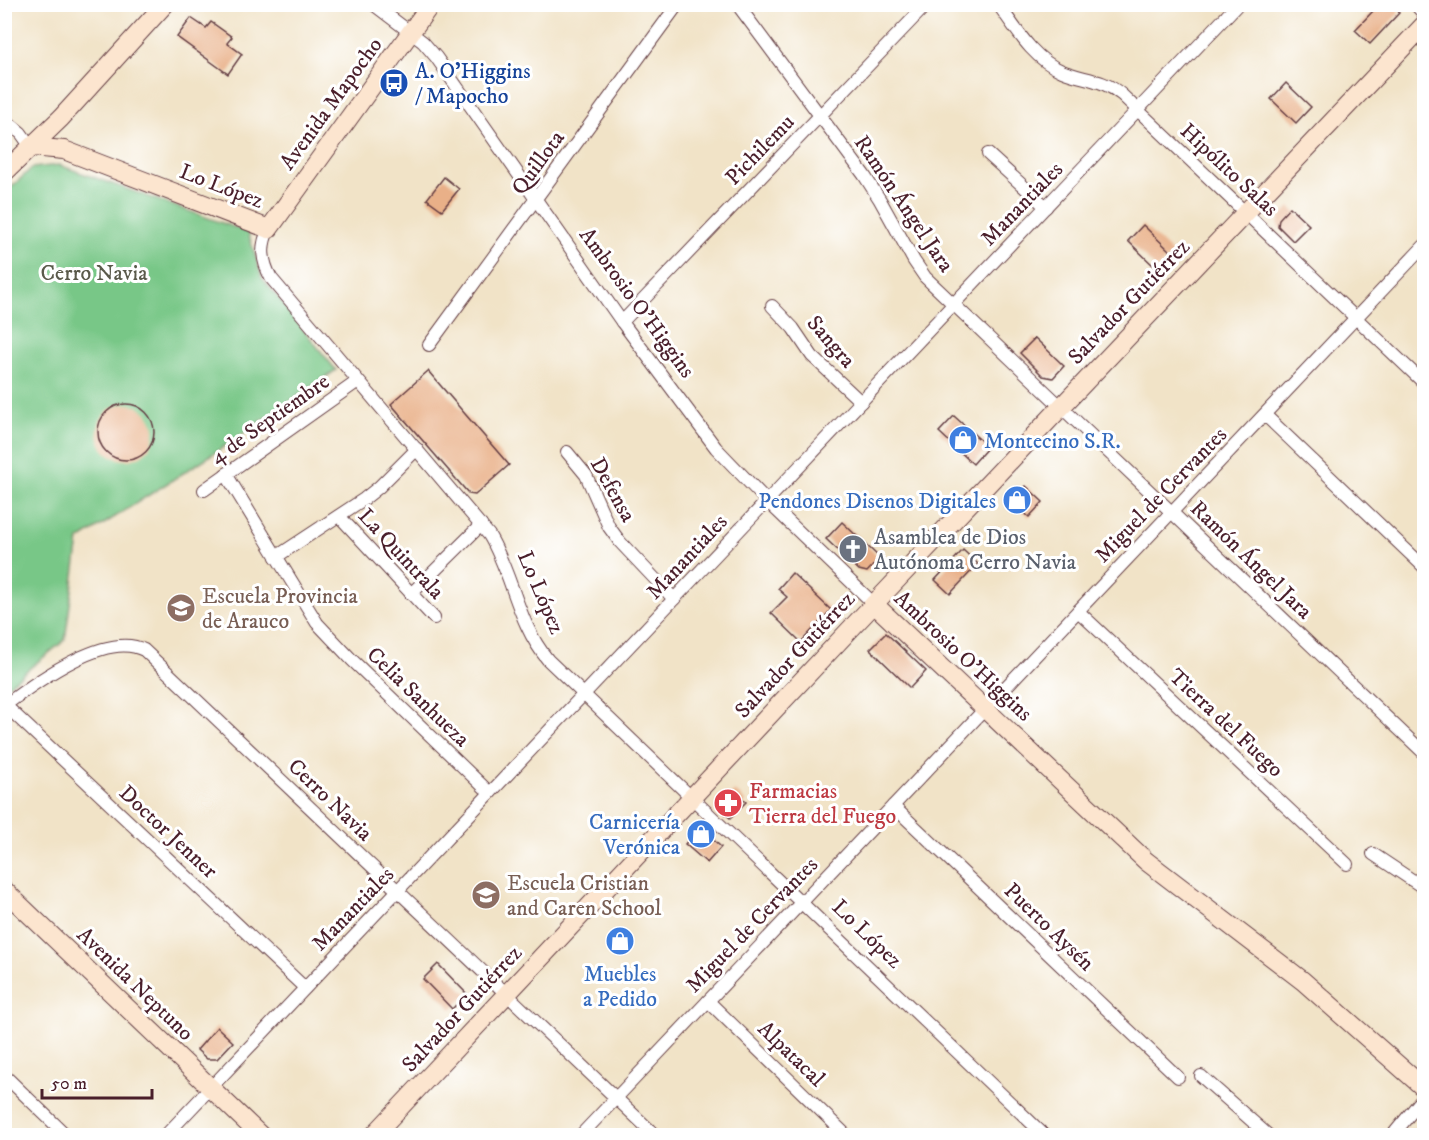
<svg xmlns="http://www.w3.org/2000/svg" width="1429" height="1140" viewBox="0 0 1429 1140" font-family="'IM FELL DW Pica',serif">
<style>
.green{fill:#78c787;stroke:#617359;stroke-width:1.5}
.building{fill:#e9b088}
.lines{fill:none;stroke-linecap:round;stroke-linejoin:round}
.street-casing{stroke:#633c42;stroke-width:14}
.secondary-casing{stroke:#633c42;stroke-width:20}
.street{stroke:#fff;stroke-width:12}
.secondary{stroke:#fce5cf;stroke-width:18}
.labels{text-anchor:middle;stroke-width:6;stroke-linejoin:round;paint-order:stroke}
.transit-label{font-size:22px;fill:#164399;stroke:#fff;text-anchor:start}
.street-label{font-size:22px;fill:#4a1f2b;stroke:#fff}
.park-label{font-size:22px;fill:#5a5a4b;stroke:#fff}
.shop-label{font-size:22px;fill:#366cbe;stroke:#fff;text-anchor:end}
.worship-label{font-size:22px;fill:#5b616d;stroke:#fff;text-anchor:start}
.education-label{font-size:22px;fill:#785e54;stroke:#fff;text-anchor:start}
.health-label{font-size:22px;fill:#be3a42;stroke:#fff;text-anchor:start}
</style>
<rect width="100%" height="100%" fill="#fff"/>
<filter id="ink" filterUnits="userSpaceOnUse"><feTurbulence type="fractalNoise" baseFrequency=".0167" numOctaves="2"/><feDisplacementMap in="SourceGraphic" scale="12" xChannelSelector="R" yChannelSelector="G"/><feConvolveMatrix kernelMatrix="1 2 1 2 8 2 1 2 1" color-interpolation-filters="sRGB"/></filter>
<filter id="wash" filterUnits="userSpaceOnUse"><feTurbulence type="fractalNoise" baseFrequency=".008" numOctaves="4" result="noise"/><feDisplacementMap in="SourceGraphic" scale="24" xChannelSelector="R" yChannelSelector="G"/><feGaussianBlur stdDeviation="1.35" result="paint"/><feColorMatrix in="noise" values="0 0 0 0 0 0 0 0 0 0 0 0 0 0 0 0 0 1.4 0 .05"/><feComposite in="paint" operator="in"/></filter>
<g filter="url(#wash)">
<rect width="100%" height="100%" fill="#f1e3c7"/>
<polygon class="green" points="59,165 248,232 262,278 336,370 219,450 79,540 65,640 5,688 5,193 32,168"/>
<g id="blocks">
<g class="building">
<polygon points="1366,4 1397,4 1399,13 1370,44 1355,30 1373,11"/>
<polygon points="191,18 206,28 211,22 232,37 227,43 242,54 228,74 177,37"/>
<polygon points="1286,83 1311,107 1296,123 1271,99"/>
<polygon points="444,177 459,189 442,210 427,199"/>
<polygon points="1290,207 1309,225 1293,241 1278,226 1279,219"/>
<polygon points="1143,225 1172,253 1157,269 1128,241"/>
<polygon points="1035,338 1064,366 1053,378 1043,376 1020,353"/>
<polygon points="428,371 509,465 475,495 469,494 391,404"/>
<circle cx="126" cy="432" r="28"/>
<polygon points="954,416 988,447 973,464 939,432"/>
<polygon points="1026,486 1043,502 1029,517 1011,501"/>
<polygon points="842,522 880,558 867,572 859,570 826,539"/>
<polygon points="963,550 978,564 950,594 935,580"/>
<polygon points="792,573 831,610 801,642 771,613 787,597 778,589"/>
<polygon points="886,633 926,671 910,688 870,649"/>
<polygon points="735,791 746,802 730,818 723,812 724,803"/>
<polygon points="697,831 704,831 721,847 707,863 685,844"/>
<polygon points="438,964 467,994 452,1009 423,979"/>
<polygon points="217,1027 233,1042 217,1059 207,1059 197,1050"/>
</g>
</g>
</g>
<g filter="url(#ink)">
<use href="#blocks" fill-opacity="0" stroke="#633c42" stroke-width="1.5"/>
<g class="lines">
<g class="street-casing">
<g id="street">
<polyline points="373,4 423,42 436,57 622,322 716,448 767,501 874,604"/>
<polyline points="737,4 864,175 880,200 914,261 925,277 1424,753"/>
<path d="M998,4C1016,29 1033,59 1062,71C1084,80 1102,78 1122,95L1424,383"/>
<polyline points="1415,4 1424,14"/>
<polyline points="4,119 21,133 31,147"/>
<polyline points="988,154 1046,207"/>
<path d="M269,229C260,246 262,261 271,278L489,535C513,575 517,623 548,660L1045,1136"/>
<polyline points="772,306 793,328 812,356 861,402"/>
<polyline points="622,322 927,4"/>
<polyline points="429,345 678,4"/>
<polyline points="1265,415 1424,567"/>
<polyline points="567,452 586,475 609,527 620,542 674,599"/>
<polyline points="226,474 317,623 352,660 490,793"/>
<polyline points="204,490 358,381"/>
<polyline points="339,516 434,618"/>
<polyline points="276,557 364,499 379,487 417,449"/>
<polyline points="411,594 481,525"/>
<polyline points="1078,611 1347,864"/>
<polyline points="5,705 305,988"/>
<path d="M4,706C34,683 106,630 144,650L656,1136"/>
<polyline points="893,806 1178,1077"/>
<polyline points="1373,854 1424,888"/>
<polyline points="708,1001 847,1136"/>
<polyline points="4,1075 67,1136"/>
<polyline points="1201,1076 1269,1136"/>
<polyline points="165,1136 1238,4"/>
<polyline points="580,1136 1424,246"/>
<polyline points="1392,1136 1424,1097"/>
</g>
</g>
<g class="secondary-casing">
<g id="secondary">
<polyline points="31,147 64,150 269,229 431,4"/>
<polyline points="4,173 61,118 165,4"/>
<polyline points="874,604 1146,861 1303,981 1424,1088"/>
<polyline points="4,890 261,1136"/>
<polyline points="373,1136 874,604 1424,25"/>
</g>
</g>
<use href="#street" class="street"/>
<use href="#secondary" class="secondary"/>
</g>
</g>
<defs>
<g id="bus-disc" transform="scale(1.5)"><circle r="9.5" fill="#1a4fb4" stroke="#fff"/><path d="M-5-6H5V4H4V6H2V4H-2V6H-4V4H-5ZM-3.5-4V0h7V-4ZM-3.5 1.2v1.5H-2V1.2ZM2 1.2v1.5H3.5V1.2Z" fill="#fff"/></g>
<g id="shop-disc" transform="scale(1.5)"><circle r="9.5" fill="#3f7fe0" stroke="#fff"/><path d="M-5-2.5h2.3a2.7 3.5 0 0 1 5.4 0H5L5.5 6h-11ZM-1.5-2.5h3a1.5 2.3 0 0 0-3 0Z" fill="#fff"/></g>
<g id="church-disc" transform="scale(1.5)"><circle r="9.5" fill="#6b7280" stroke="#fff"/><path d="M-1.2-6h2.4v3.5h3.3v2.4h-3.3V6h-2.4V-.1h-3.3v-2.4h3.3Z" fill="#fff"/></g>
<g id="school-disc" transform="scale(1.5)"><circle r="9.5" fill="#8d6e63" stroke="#fff"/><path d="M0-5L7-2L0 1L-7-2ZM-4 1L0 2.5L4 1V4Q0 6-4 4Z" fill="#fff"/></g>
<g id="pharmacy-disc" transform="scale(1.5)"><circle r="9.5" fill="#e0444e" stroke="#fff"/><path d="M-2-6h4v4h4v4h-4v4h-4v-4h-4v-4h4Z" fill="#fff"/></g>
</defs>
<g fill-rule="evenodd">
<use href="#bus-disc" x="394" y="83"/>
<use href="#shop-disc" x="963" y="440"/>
<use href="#shop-disc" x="1017" y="500"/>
<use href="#church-disc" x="853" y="549"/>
<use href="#school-disc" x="181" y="608"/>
<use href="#pharmacy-disc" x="728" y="803"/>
<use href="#shop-disc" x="701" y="834"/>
<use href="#school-disc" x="486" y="895"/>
<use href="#shop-disc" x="620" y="941"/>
</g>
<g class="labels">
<g class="transit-label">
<text x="415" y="78">A. O'Higgins<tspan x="415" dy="25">/ Mapocho</tspan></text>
</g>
<g class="street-label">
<text transform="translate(330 103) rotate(-54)" y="8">Avenida Mapocho</text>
<text transform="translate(759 149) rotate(-46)" y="8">Pichilemu</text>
<text transform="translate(537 162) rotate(-54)" y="8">Quillota</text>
<text transform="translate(1230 169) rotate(43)" y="8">Hipólito Salas</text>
<text transform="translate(222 185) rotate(21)" y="8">Lo López</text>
<text transform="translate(905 203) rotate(56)" y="8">Ramón Ángel Jara</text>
<text transform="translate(1021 203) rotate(-46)" y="8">Manantiales</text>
<text transform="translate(1128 301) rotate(-46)" y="8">Salvador Gutiérrez</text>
<text transform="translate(638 302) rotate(54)" y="8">Ambrosio O'Higgins</text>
<text transform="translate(832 341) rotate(49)" y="8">Sangra</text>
<text transform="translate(269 418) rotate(-35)" y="8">4 de Septiembre</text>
<text transform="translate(614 489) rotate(61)" y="8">Defensa</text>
<text transform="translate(1160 494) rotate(-46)" y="8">Miguel de Cervantes</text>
<text transform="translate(402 553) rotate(47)" y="8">La Quintrala</text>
<text transform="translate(686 556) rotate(-47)" y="8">Manantiales</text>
<text transform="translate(1252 559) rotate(44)" y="8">Ramón Ángel Jara</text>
<text transform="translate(542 592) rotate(67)" y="8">Lo López</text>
<text transform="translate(794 654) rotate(-47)" y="8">Salvador Gutiérrez</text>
<text transform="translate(964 655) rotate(43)" y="8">Ambrosio O'Higgins</text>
<text transform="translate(419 696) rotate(44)" y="8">Celia Sanhueza</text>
<text transform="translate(1227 722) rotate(43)" y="8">Tierra del Fuego</text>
<text transform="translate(331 799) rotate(44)" y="8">Cerro Navia</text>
<text transform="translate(169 831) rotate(43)" y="8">Doctor Jenner</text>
<text transform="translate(352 908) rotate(-46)" y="8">Manantiales</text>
<text transform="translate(751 924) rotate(-46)" y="8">Miguel de Cervantes</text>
<text transform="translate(1050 926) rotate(44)" y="8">Puerto Aysén</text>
<text transform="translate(868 933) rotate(44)" y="8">Lo López</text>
<text transform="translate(136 983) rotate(44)" y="8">Avenida Neptuno</text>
<text transform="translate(461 1008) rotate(-47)" y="8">Salvador Gutiérrez</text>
<text transform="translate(792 1053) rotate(44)" y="8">Alpatacal</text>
</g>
<g class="park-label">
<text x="94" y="280">Cerro Navia</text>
</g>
<g class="shop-label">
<text x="984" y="448" text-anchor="start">Montecino S.R.</text>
<text x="996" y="508">Pendones Disenos Digitales</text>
<text x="680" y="829">Carnicería<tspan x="680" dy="25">Verónica</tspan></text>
<text x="620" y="981" text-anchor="middle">Muebles<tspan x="620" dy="25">a Pedido</tspan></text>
</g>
<g class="worship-label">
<text x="874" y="544">Asamblea de Dios<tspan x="874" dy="25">Autónoma Cerro Navia</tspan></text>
</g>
<g class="education-label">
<text x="202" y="603">Escuela Provincia<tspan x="202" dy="25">de Arauco</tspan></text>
<text x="507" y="890">Escuela Cristian<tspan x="507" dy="25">and Caren School</tspan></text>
</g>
<g class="health-label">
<text x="749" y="798">Farmacias<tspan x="749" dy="25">Tierra del Fuego</tspan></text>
</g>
</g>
<rect width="1429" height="1140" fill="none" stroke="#fff" stroke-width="24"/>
<path d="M42 1089v9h110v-9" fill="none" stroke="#4a1f2b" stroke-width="3"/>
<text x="51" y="1089" font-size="18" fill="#4a1f2b" stroke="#ffffff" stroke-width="4.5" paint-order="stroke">50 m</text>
</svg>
